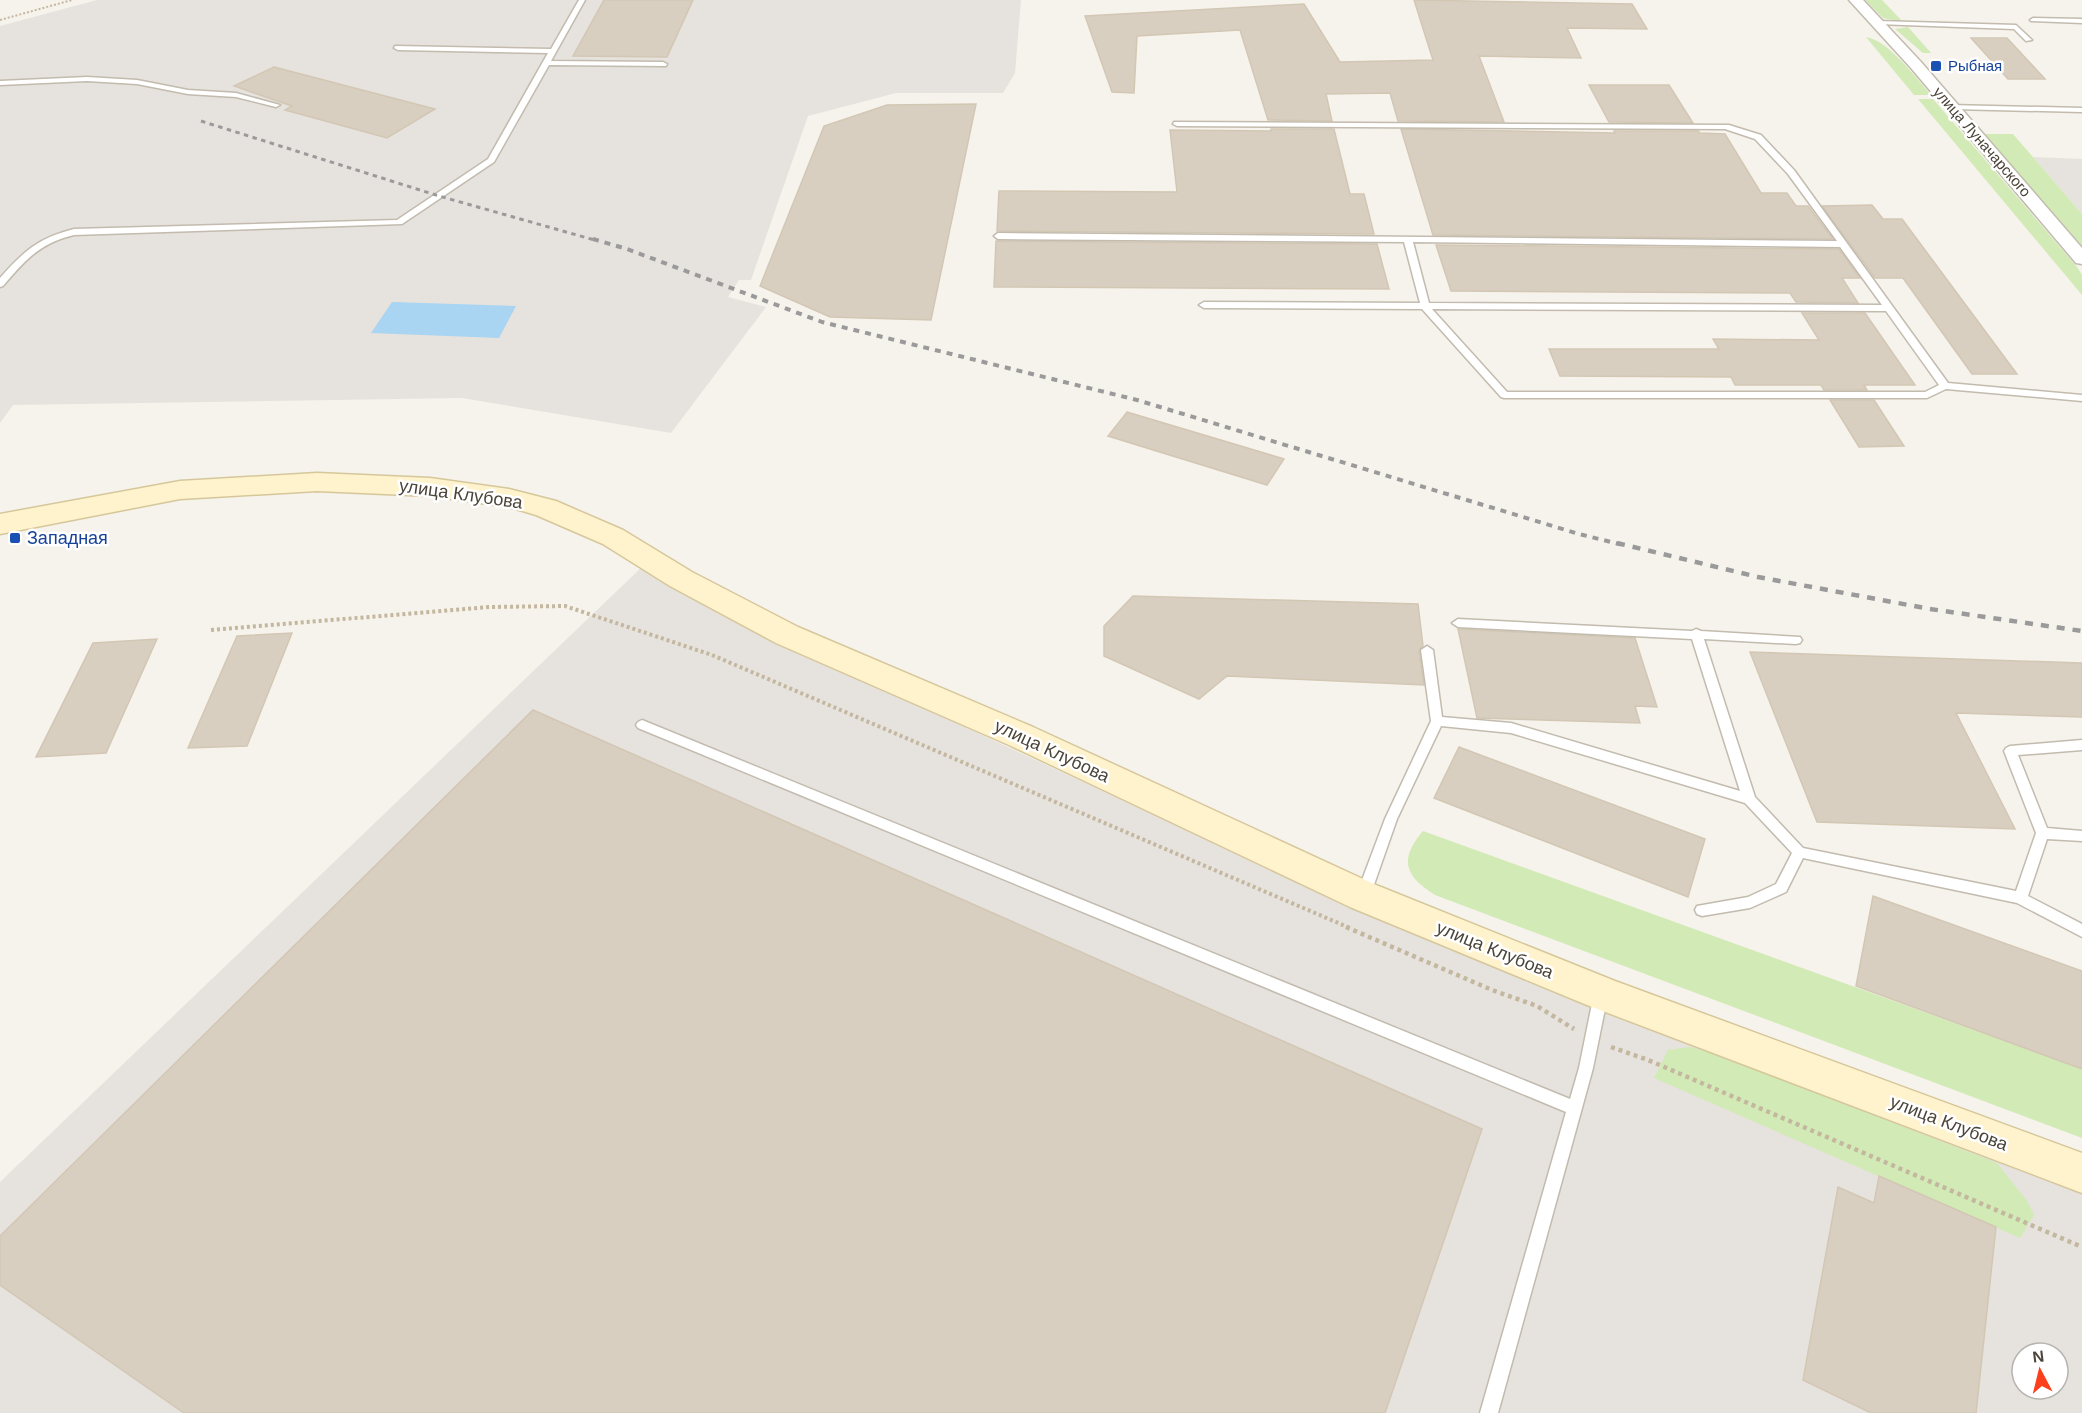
<svg xmlns="http://www.w3.org/2000/svg" width="2082" height="1413" viewBox="0 0 2082 1413" font-family="Helvetica,sans-serif">
<style>
.industrial{fill:#e6e2dd;fill-rule:evenodd}
.green{fill:#d2eab5}
.water{fill:#a9d4f2}
.building{fill:#d8cfc1;stroke:#d3c7b4;stroke-width:1.5}
.lines{fill:none;stroke-linecap:round;stroke-linejoin:round}
.lane-casing{stroke:#c2bbae;stroke-width:3}
.street-casing{stroke:#c2bbae;stroke-width:3}
.secondary-casing{stroke:#d6c79b;stroke-width:3}
.path-far2{stroke:#c4b79f;stroke-width:2;stroke-dasharray:2 2;stroke-linecap:butt}
.path-far1{stroke:#c4b79f;stroke-width:4;stroke-dasharray:3 3;stroke-linecap:butt}
.path{stroke:#c4b79f;stroke-width:4.5;stroke-dasharray:4 4;stroke-linecap:butt}
.lane{fill:#fff;fill-rule:evenodd}
.street{fill:#fff;fill-rule:evenodd}
.secondary{fill:#fff3cd;fill-rule:evenodd}
.rail-far2{stroke:#9a9a9a;stroke-width:3;stroke-dasharray:4.5 4.5;stroke-linecap:butt}
.rail-far1{stroke:#9a9a9a;stroke-width:4;stroke-dasharray:6 6;stroke-linecap:butt}
.rail{stroke:#9a9a9a;stroke-width:4.5;stroke-dasharray:8 8;stroke-linecap:butt}
.transit-dot{fill:#1a4fb4;stroke:#fff;stroke-width:2}
.labels{text-anchor:middle;stroke-width:5;stroke-linejoin:round;paint-order:stroke}
.far-transit-label{font-size:15px;fill:#164399;stroke:#fff;text-anchor:start}
.far-street-label{font-size:15px;fill:#4b4439;stroke:#fff}
.street-label{font-size:18px;fill:#4b4439;stroke:#fff}
.transit-label{font-size:18px;fill:#164399;stroke:#fff;text-anchor:start}
</style>
<rect width="100%" height="100%" fill="#f6f3ec"/>
<g class="industrial">
<polygon points="97,0 1021,0 1015,73 1003,93 896,93 808,116 751,280 739,280 728,297 766,307 671,433 462,398 13,405 0,423 0,26"/>
<polygon points="2033,157 2082,159 2082,214"/>
<path d="M644,565L782,642L1373,917L2082,1189V1413H0V1182ZM2022,1353H2058V1389H2022Z"/>
</g>
<g class="green">
<polygon points="1865,0 1882,0 1903,22 1883,18"/>
<polygon points="1908,27 1931,53 1923,53 1895,29"/>
<path d="M1866,37C1888,40 1917,79 1931,95H1914Z"/>
<polygon points="1918,99 1933,99 2077,267 2082,275 2082,295"/>
<polygon points="1984,134 2013,134 2082,214 2082,246"/>
<path d="M1423,831L2082,1069V1138L1435,895C1404,876 1399,859 1423,831Z"/>
<polygon points="1690,1047 1715,1054 1997,1163 2027,1201 2034,1215 2020,1238 1654,1078 1668,1050"/>
</g>
<polygon class="water" points="392,302 516,306 499,338 371,333"/>
<g class="building">
<polygon points="604,0 693,0 667,57 573,56"/>
<polygon points="1414,0 1632,4 1647,29 1567,28 1581,58 1479,56 1504,122 1398,121 1390,93 1326,94 1332,121 1268,120 1240,30 1137,36 1134,93 1112,92 1085,16 1304,4 1340,62 1433,60"/>
<polygon points="1971,38 2007,38 2045,79 2008,79"/>
<polygon points="274,67 435,109 387,138 285,110 292,106 234,86"/>
<polygon points="1589,85 1669,85 1693,123 1609,122"/>
<polygon points="976,104 931,320 830,317 760,286 824,126 887,105"/>
<polygon points="1271,129 1334,129 1350,194 1364,194 1374,234 997,231 999,191 1177,192 1170,130 1271,131"/>
<polygon points="1401,129 1615,133 1614,131 1698,131 1700,133 1725,134 1761,193 1787,193 1796,206 1808,206 1833,239 1433,235"/>
<polygon points="1872,205 1883,219 1902,219 2017,374 1972,374 1903,278 1875,278 1822,206"/>
<polygon points="996,241 1377,244 1389,289 994,287"/>
<polygon points="1436,245 1839,249 1860,278 1842,278 1858,303 1796,302 1790,293 1451,291"/>
<polygon points="1802,313 1865,313 1915,385 1864,385 1867,390 1824,390 1821,385 1735,385 1731,377 1560,376 1549,349 1719,349 1713,339 1819,340"/>
<polygon points="1830,400 1874,400 1904,446 1859,447"/>
<polygon points="1127,412 1284,459 1267,485 1108,436"/>
<polygon points="1133,596 1418,604 1423,646 1419,650 1424,685 1227,676 1199,699 1104,656 1104,626"/>
<polygon points="1458,629 1635,638 1657,707 1635,706 1640,723 1477,718"/>
<polygon points="292,633 247,746 188,748 237,636"/>
<polygon points="157,639 106,753 36,757 93,643"/>
<polygon points="1750,652 2082,663 2082,717 1956,713 2015,829 1817,822"/>
<polygon points="533,710 1482,1129 1385,1413 184,1413 0,1285 0,1236"/>
<polygon points="1459,747 1705,839 1688,897 1434,798"/>
<polygon points="1873,896 2082,971 2082,1069 1856,986"/>
<polygon points="1879,1176 1996,1227 1976,1413 1871,1413 1803,1380 1838,1187 1874,1203"/>
</g>
<g class="lines">
<g class="lane-casing">
<g id="lane">
<path d="M579,0H585L551,61L663,62L667,64L666,66L549,65L494,162L402,224L74,235C40,243 25,260 3,286L0,287V278C24,251 38,238 74,229L397,220L488,159L548,53L398,50L394,48L395,46L551,49Z"/>
<polygon points="2033,18 2082,19 2082,23 2031,21 2030,20"/>
<polygon points="1878,21 2016,25 2032,40 2026,41 2014,29 1876,24 1876,22"/>
<polygon points="87,77 137,80 188,90 236,93 280,105 276,107 236,97 188,94 137,84 87,81 0,85 0,81"/>
<polygon points="1949,105 2082,108 2082,112 1952,109 1949,109"/>
<path d="M1174,122L1729,125L1761,135L1794,170L1948,383L2082,395V401L1946,389L1927,398H1504L1501,397L1422,309L1204,308L1199,305L1204,302L1420,303L1404,242L998,239L994,236L998,233L1837,241L1788,174L1755,139L1725,129L1177,126L1173,124ZM1413,242L1840,247L1882,305L1429,303ZM1432,309L1886,311L1939,385L1925,392H1507Z"/>
<polygon points="1458,619 1692,631 1696,629 1701,631 1800,637 1802,640 1800,643 1796,644 1704,639 1755,797 1803,848 2016,891 2036,833 2004,751 2006,748 2010,746 2082,740 2082,750 2018,755 2047,828 2082,831 2082,841 2047,839 2028,896 2082,924 2082,937 2017,903 1803,858 1786,892 1750,908 1702,916 1697,914 1695,910 1697,906 1748,897 1776,884 1792,853 1745,803 1511,733 1441,726 1397,819 1370,896 1368,900 1363,902 1358,900 1356,896 1385,819 1431,721 1421,650 1427,646 1433,650 1442,717 1511,723 1740,791 1692,639 1458,627 1452,623"/>
<polygon points="642,720 1570,1099 1579,1068 1594,994 1596,990 1601,988 1606,990 1608,994 1593,1068 1498,1413 1480,1413 1566,1112 638,728 636,725 638,722"/>
</g>
</g>
<g class="street-casing">
<polygon id="street" points="1849,0 1863,0 1921,62 2082,248 2082,264 2076,263 1911,68"/>
</g>
<g class="secondary-casing">
<polygon id="secondary" points="317,473 430,478 509,489 556,501 623,530 692,572 798,627 1033,727 1376,885 1615,981 2082,1153 2082,1193 1587,1005 1350,907 1009,745 776,643 670,586 603,544 536,515 509,507 430,496 317,491 180,499 0,534 0,514 180,481"/>
</g>
<polyline class="path-far2" points="0,20 72,0"/>
<polyline class="path-far1" points="211,630 489,607 565,606 712,655 1350,928"/>
<g class="path">
<polyline points="1346,927 1492,990 1537,1006 1574,1029"/>
<polyline points="1611,1047 1648,1060 2082,1247"/>
</g>
<use href="#lane" class="lane"/>
<use href="#street" class="street"/>
<use href="#secondary" class="secondary"/>
<polyline class="rail-far2" points="201,121 439,196 598,241"/>
<polyline class="rail-far1" points="593,239 627,249 822,322 1137,400 1579,534 1623,545"/>
<polyline class="rail" points="1617,543 1758,577 1930,609 2082,631"/>
</g>
<g class="transit-dot">
<rect x="1930" y="60" width="12" height="12" rx="3"/>
<rect x="9" y="532" width="12" height="12" rx="3"/>
</g>
<g class="labels">
<g class="far-transit-label">
<text x="1948" y="71">Рыбная</text>
</g>
<g class="far-street-label">
<text transform="translate(1982 142) rotate(49)" y="5">улица Луначарского</text>
</g>
<g class="street-label">
<text transform="translate(461 494) rotate(8)" y="6">улица Клубова</text>
<text transform="translate(1052 751) rotate(25)" y="6">улица Клубова</text>
<text transform="translate(1495 950) rotate(22)" y="6">улица Клубова</text>
<text transform="translate(1949 1123) rotate(21)" y="6">улица Клубова</text>
</g>
<g class="transit-label">
<text x="27" y="544">Западная</text>
</g>
</g>
<g transform="translate(2040 1371) rotate(353)"><circle r="28" fill="#ffffff" stroke="#b7b4b0" stroke-width="1.5"/>
<path d="M0-4.5L10 22L0 15L-10 22Z" fill="#fc3f1d"/>
<text y="-9" font-size="16" font-weight="bold" text-anchor="middle" fill="#4b4439">N</text>
</g>
</svg>
